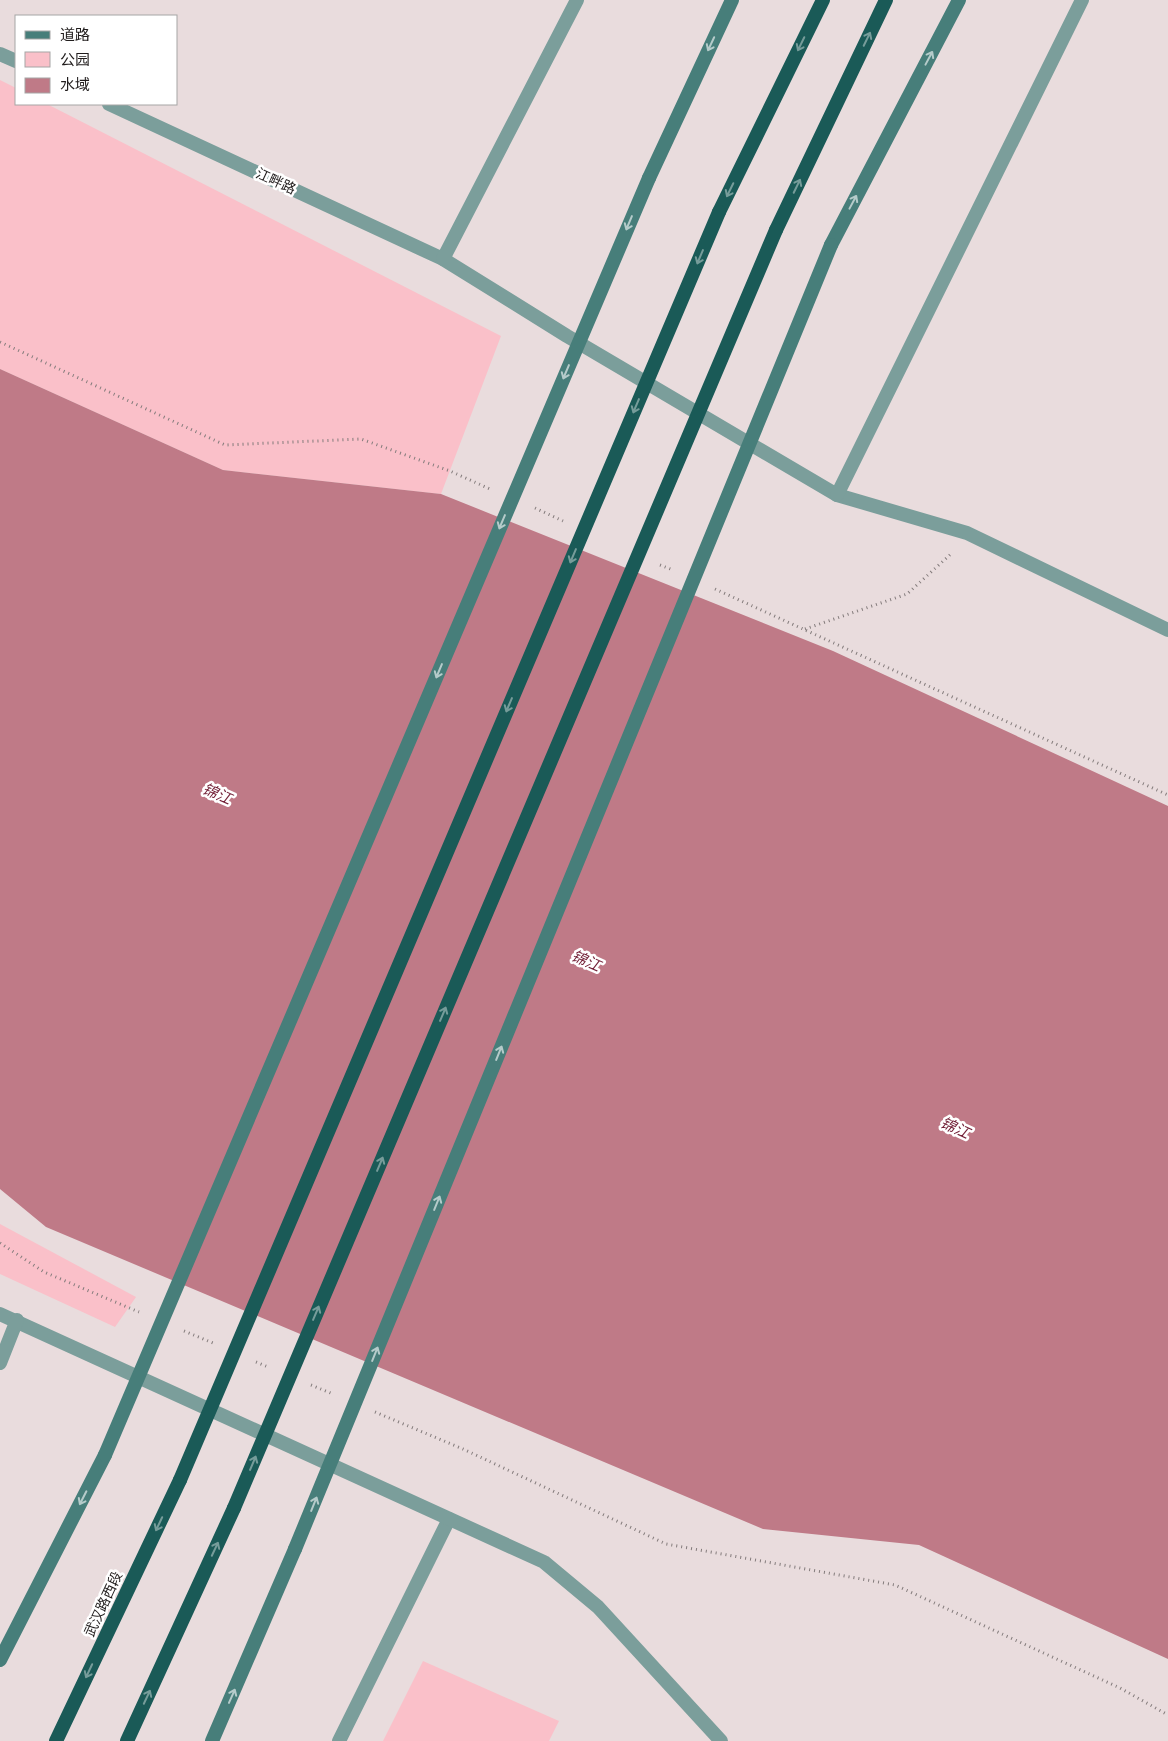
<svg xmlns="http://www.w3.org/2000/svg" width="1168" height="1741" viewBox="0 0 1168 1741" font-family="'Work Sans','Noto Sans SC',sans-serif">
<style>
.green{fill:#fac0c9}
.water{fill:#bf7a87}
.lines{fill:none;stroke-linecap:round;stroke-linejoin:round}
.path{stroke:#837b7b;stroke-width:3;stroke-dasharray:1 4;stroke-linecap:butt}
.minor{stroke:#7b9e9b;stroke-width:14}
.tertiary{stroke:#7b9e9b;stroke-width:14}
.secondary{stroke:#477e7a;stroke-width:14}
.trunk{stroke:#1a5a57;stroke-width:14}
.secondary-bridge{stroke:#477e7a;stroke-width:14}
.trunk-bridge{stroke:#1a5a57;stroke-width:14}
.oneway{stroke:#769c9a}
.oneway2{stroke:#b5cbca}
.labels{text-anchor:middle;stroke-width:5;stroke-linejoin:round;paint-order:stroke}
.street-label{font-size:14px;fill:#211d1d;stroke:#fff}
.water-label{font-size:15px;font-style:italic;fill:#721f36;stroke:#fff}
</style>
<rect width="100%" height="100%" fill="#e9dcdd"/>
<g class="green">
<polygon points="0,80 16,88 16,104 47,104 501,336 441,494 223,470 0,369"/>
<polygon points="0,1224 136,1297 115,1327 0,1274"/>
<polygon points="423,1661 559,1721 549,1741 383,1741"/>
</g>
<polygon class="water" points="0,369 223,470 441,494 833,651 1168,806 1168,1659 919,1545 763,1529 46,1227 0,1189"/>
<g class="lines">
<g class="path">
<polyline points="0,342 225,445 361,439 450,471 490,489"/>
<polyline points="535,508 563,521"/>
<polyline points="660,565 673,570"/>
<polyline points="715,589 1168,795"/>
<polyline points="805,629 907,594 952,553"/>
<polyline points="0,1243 44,1272 139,1312"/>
<polyline points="184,1331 213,1343"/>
<polyline points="256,1362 268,1367"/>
<polyline points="311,1385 333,1394"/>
<polyline points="375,1412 463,1449 666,1544 895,1585 1120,1688 1168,1715"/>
</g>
<g class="minor">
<polyline points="0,54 16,61"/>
<polyline points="109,104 443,259"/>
<polyline points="339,1741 449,1519"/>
</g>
<g class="tertiary">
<polyline points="577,0 443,259 567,336 837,495 967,533 1168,630"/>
<polyline points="837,495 1082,0"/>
<polyline points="0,1314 544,1562 598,1607 721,1741"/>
<polyline points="0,1363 17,1320"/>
</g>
<g class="secondary">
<polyline points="649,178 732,0"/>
<polyline points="831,245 959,0"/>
<polyline points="0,1660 105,1455"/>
<polyline points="212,1741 295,1549"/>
</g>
<g class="trunk">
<polyline points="719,212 823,0"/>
<polyline points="776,230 886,0"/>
<polyline points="56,1741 180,1480"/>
<polyline points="127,1741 234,1508"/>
</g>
<g class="secondary-bridge">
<polyline points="105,1455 649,178"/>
<polyline points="295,1549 831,245"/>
</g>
<g class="trunk-bridge">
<polyline points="180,1480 719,212"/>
<polyline points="234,1508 776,230"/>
</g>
</g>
<defs><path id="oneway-shaft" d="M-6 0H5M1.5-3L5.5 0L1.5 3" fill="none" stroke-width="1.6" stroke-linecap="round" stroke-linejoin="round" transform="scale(1.25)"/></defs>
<g class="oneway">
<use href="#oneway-shaft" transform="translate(867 39) rotate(-64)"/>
<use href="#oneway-shaft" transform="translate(801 44) rotate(116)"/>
<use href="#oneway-shaft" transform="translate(797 186) rotate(-64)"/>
<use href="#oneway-shaft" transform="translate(730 190) rotate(116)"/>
<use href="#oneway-shaft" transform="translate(700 257) rotate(113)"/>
<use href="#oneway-shaft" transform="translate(636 406) rotate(113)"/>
<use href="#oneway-shaft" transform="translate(573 556) rotate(113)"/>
<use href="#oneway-shaft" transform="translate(509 705) rotate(113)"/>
<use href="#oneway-shaft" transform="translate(443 1014) rotate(-67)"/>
<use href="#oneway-shaft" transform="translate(380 1164) rotate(-67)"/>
<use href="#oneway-shaft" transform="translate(316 1313) rotate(-67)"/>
<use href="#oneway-shaft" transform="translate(253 1463) rotate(-67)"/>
<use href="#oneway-shaft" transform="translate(159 1524) rotate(115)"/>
<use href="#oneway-shaft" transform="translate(215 1549) rotate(-65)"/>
<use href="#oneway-shaft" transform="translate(89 1671) rotate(115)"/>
<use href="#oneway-shaft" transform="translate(147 1697) rotate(-65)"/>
</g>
<g class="oneway2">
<use href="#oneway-shaft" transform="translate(711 44) rotate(115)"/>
<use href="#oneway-shaft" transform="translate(929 58) rotate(-62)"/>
<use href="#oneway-shaft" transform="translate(853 202) rotate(-62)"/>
<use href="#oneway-shaft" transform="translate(629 223) rotate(113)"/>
<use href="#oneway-shaft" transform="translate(566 372) rotate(113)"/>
<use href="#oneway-shaft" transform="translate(502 522) rotate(113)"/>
<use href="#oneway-shaft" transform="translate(439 671) rotate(113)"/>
<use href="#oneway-shaft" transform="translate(499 1053) rotate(-68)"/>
<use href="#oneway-shaft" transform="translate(437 1203) rotate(-68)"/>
<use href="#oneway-shaft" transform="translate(375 1354) rotate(-68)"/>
<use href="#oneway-shaft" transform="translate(83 1498) rotate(117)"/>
<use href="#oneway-shaft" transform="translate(314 1504) rotate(-68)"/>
<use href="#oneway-shaft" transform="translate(232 1696) rotate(-66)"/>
</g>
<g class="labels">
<g class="street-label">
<text transform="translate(276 181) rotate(25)" y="5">江畔路</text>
<text transform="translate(103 1604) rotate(-65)" y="5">武汉路西段</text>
</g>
<g class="water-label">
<text transform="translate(217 794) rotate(24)" y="5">锦江</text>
<text transform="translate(586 961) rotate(24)" y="5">锦江</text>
<text transform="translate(955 1128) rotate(25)" y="5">锦江</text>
</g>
</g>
<rect x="15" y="15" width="162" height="90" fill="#ffffff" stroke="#a6a5a5"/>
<rect x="25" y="31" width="25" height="8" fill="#477e7a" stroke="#a6a5a5"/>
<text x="60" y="40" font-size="15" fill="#211d1d">道路</text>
<rect x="25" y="52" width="25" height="15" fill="#fac0c9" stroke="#a6a5a5"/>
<text x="60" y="65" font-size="15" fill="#211d1d">公园</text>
<rect x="25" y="78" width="25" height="15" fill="#bf7a87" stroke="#a6a5a5"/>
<text x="60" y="90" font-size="15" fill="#211d1d">水域</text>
</svg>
